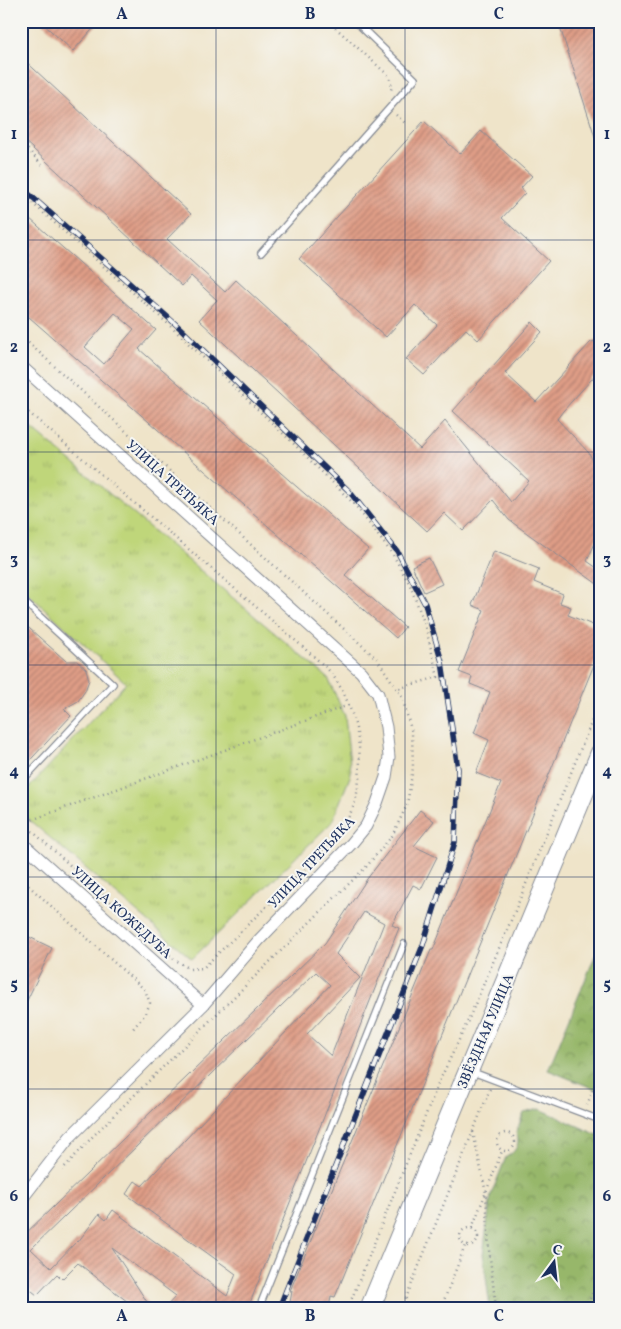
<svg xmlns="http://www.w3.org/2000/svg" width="621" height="1329" viewBox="0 0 621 1329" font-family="Vollkorn,serif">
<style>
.grass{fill:url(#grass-tufts);stroke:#6d826c}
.forest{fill:url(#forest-crowns);stroke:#597364}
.building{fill:url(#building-hatch);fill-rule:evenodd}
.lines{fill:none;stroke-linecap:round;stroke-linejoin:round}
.service-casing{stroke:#858a94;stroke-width:8}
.minor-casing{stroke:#858a94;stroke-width:13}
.primary-casing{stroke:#858a94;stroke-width:21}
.path{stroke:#858a94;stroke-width:2.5;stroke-dasharray:1 4;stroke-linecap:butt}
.service{stroke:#fff;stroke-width:5.5}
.minor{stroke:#fff;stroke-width:11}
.primary{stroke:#fff;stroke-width:19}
.rail-casing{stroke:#1b2f5e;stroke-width:5.5}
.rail{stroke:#f6f6f2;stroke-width:4;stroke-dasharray:11;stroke-linecap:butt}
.grid{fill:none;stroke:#1b2f5e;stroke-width:1;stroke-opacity:0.55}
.labels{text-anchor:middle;stroke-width:4;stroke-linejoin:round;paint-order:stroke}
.street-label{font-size:14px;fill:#1b2f5e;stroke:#f6f6f2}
.neatline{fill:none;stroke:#1b2f5e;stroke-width:2}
.grid-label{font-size:16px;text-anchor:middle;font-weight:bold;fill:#1b2f5e}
</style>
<defs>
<pattern id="grass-tufts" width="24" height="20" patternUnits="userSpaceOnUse" patternTransform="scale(1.25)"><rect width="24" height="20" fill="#bfd67a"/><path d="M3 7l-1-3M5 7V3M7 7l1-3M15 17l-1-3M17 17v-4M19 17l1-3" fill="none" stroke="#a4b86c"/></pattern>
<pattern id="forest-crowns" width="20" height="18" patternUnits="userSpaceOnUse" patternTransform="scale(1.25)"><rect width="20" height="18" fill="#97b76a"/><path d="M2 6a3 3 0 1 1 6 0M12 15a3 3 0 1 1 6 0" fill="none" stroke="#7a955a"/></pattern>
<pattern id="building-hatch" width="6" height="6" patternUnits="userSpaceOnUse" patternTransform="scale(1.25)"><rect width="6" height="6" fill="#df9d86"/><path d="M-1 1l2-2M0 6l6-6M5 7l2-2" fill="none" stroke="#b48071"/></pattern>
</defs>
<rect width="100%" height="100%" fill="#f6f6f2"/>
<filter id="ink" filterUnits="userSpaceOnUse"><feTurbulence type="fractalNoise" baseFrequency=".02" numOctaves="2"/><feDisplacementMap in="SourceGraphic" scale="10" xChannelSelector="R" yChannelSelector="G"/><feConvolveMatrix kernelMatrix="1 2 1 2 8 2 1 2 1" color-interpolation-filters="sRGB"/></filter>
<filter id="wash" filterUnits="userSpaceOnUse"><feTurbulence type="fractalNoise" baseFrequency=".0096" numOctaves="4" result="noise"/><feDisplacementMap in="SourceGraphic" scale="20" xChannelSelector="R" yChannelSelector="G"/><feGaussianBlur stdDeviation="1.12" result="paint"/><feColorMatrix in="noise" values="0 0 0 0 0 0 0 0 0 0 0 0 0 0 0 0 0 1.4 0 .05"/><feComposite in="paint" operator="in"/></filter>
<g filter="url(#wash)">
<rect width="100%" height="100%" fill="#efe4c9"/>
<polygon class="grass" points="21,419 328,678 345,716 351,774 332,822 192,959 21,813 21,796 126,683 21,587"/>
<g class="forest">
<polygon points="600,944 600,1091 548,1070"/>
<path d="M540,1109L600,1136V1308H490L483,1254L491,1195L506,1157C516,1152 521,1143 516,1132L524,1113Z"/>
</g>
<g id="blocks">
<g class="building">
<polygon points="40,21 100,21 73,51"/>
<polygon points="558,21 600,21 600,143 597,143"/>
<polygon points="21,57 191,214 167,239 225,292 236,280 420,449 445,421 511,502 529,481 453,411 532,322 542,332 505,373 536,402 591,342 600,340 600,370 563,411 557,419 589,453 600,475 600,532 587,561 600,570 600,586 509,520 493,500 463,531 444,513 427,531 199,320 217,300 191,276 182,286 21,138 21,133 28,125 21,119"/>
<polygon points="424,121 460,154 481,131 532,176 521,188 525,193 502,218 549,261 478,340 466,329 424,375 406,359 437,325 415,305 386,337 299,259"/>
<path d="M21,211L156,330L139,349L368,549L345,575L405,627L396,638L21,310ZM115,313L134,329L104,364L85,347Z"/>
<polygon points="494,551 539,569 534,582 563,594 560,603 571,607 568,615 600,628 600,650 335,1297 331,1296 329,1308 289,1308 292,1291 290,1291 431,950 433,950 501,783 476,773 489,740 474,733 490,692 470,684 472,677 459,672 484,610 472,605"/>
<polygon points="429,558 442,584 424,592 412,566"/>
<polygon points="21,621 66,661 77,661 86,669 89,680 85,691 78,701 64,709 71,716 21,770"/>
<path d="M420,810L434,821L414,846L437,857L421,889L413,885L392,925L399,928L248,1308H165L176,1296L112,1248L151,1308H132L128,1302L78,1263L62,1279L57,1274L37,1295L27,1287L21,1292V1238L325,943L367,879ZM364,912L384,923L331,1056L307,1034L360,978L336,954ZM316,972L330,985L142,1186L135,1181L126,1194L236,1274L227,1296L113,1210L106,1220L99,1214L78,1242L77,1241L51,1268L31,1249Z"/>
<polygon points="21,933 52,948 21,1013"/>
</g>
</g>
</g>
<g filter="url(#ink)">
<use href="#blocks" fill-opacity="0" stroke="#858a94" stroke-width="1"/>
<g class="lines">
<g class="service-casing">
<g id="service">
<polyline points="261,253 415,79 355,21"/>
<polyline points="21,599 113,684 21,782"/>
<polyline points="470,1071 600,1120"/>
<polyline points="259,1308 404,944"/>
</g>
</g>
<g class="minor-casing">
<g id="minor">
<polyline points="21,366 361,672 378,694 386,727 389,757 386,777 377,803 366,826 352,843 259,940 203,1005 70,1137 21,1200"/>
<polyline points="21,842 203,1005"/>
</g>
</g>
<g class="primary-casing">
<polyline id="primary" points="370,1308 600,754"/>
</g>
<g class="path">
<polyline points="328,21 389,76 392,86 391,90"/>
<polyline points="396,115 405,123"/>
<polyline points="21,142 44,167"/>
<polyline points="21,193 166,322 294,444 355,505 393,555 410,585 425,625 438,677 397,689"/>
<polyline points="21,336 377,659 402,697 412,733 413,768 407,805 392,836 366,867 95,1134 62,1170"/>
<path d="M21,406L303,647C312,656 327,666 334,677C358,712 366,760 355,802C351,813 344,826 339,837"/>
<polyline points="21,821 174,959 190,969 203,968 329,846"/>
<polyline points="23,823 349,705"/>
<polyline points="21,879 145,990 150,1003 146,1013 132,1030"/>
<polyline points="587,1105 600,1073"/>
<polyline points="473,1132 486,1193 489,1250 496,1308"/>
<circle cx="506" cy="1142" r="9"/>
<polyline points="21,1219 28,1211"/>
<circle cx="469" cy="1237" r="9"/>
<polyline points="472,1228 502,1151"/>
<polyline points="348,1308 439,1082 467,1023 515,911 600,701"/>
<polyline points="402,1308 490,1089"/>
<polyline points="441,1308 465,1246"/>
<polyline points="586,1308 597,1282 600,1270"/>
</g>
<use href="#service" class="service"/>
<use href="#minor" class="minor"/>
<use href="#primary" class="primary"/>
<g class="rail-casing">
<polyline id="rail" points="21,187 180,328 349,491 397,551 425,604 442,662 458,769 455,842 423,945 279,1308"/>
</g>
<use href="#rail" class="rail"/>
</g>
</g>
<path class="grid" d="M216,21V1308M405,21V1308M21,240H600M21,452H600M21,665H600M21,877H600M21,1089H600"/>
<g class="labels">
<g class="street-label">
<text transform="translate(173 482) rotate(42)" y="5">УЛИЦА ТРЕТЬЯКА</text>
<text transform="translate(311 862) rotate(-47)" y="5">УЛИЦА ТРЕТЬЯКА</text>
<text transform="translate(122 912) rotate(42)" y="5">УЛИЦА КОЖЕДУБА</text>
<text transform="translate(485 1031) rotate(-67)" y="5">ЗВЁЗДНАЯ УЛИЦА</text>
</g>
</g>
<rect width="621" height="1329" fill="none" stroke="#f6f6f2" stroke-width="55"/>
<g transform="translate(554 1262) rotate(15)" stroke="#f6f6f2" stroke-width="4" paint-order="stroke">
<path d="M0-4L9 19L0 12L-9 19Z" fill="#1b2f5e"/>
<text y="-8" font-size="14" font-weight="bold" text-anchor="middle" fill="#1b2f5e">С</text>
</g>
<rect x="28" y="28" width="566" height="1274" class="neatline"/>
<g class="grid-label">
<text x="122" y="19">A</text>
<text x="310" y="19">B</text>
<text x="499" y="19">C</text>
<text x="14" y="139">1</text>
<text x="607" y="139">1</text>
<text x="14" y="352">2</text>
<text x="607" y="352">2</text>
<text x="14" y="564">3</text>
<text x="607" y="564">3</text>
<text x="14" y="776">4</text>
<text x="607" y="776">4</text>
<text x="14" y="989">5</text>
<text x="607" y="989">5</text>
<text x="14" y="1201">6</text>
<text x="607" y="1201">6</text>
<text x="122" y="1321">A</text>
<text x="310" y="1321">B</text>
<text x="499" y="1321">C</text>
</g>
</svg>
